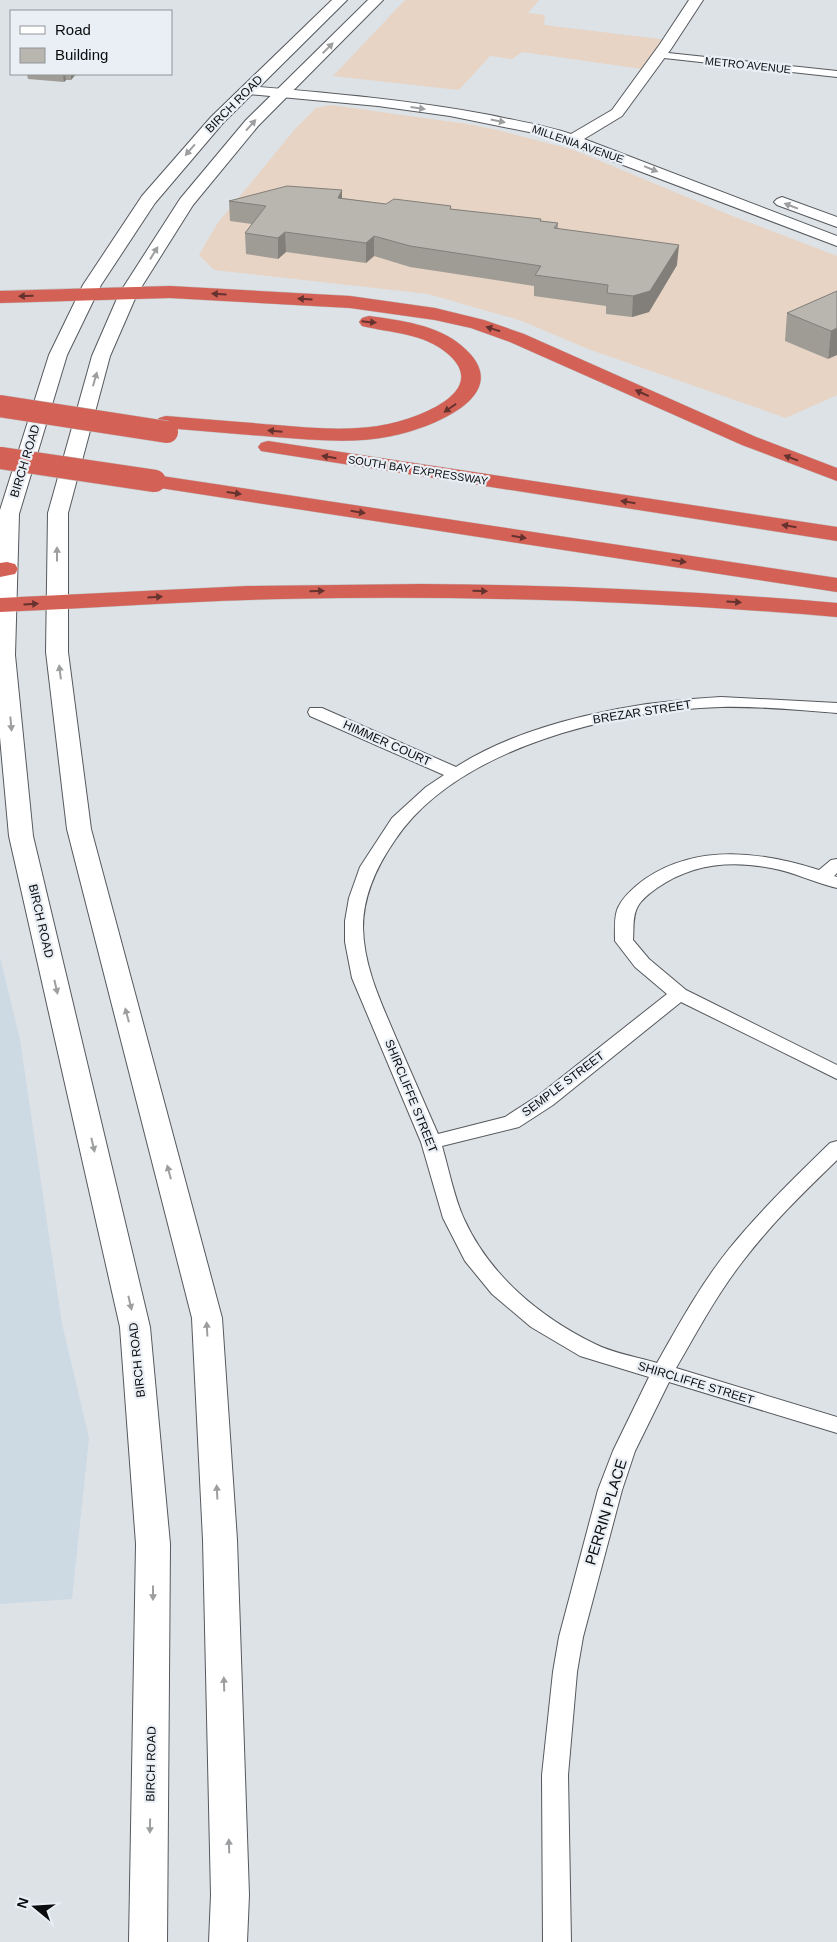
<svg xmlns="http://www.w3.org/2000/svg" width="837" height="1942" viewBox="0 0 837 1942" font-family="Helvetica,sans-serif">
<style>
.commercial{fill:#e7d4c4}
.built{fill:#cdd9e3}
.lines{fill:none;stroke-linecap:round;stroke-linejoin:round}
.minor-casing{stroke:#55595e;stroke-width:2}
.tertiary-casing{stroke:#55595e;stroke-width:2}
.secondary-casing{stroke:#55595e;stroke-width:2}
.motorway-casing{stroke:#c0c0c0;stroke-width:1}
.minor{fill:#fff;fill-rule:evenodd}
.tertiary{fill:#fff;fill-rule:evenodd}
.secondary{fill:#fff;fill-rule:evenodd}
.motorway{fill:#d36156;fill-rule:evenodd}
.motorway-bridge-casing{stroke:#c0c0c0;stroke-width:23;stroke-linecap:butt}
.motorway-bridge{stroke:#d36156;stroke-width:22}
.wall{fill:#9f9c96}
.shaded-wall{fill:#827f7a}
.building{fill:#b9b5af;stroke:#827f7a}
.oneway{fill:#9d9e9f}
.oneway2{fill:#65322e}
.labels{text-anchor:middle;stroke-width:4.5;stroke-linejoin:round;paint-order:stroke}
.far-street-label{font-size:11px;fill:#0b0c0e;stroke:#eaeff5}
.street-label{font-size:12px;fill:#0b0c0e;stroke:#eaeff5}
.near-street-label{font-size:15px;fill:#0b0c0e;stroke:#eaeff5}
</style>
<rect width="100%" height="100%" fill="#dde2e7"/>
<g class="commercial">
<polygon points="405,0 539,0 528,13 545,15 544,25 669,40 649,70 522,52 512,59 490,56 459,90 333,76"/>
<polygon points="331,105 467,124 498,130 574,150 735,217 837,256 837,395 786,418 588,349 519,320 428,294 214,270 199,255 217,224 295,129 316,108"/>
</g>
<polygon class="built" points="0,957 20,1040 62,1324 89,1438 72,1599 0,1604"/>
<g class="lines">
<g class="minor-casing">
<g id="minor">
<polygon points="659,52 837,71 837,77 655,57 654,55 655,53"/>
<path d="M721,697L837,703V713C799,710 760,706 721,707C616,710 457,747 395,840C377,866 363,895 363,928C364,968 381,1002 396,1038C410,1070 424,1102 438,1134L505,1117L539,1095L667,994L635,967L615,941C615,931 614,920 617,910C622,897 634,887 645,879C698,843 762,852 819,870L831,860L837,859V873L834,876L837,877V888C815,883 794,872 771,868C731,860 691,864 657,888C650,893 642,899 638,906C632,916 634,929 633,940L649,959L686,990L837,1065V1079L681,1002L553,1105L519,1127L442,1146C449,1170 454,1197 464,1219C490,1276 540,1317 595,1344C613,1353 637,1357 657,1363C679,1324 701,1284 729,1249C760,1211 795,1177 830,1143L837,1141V1160C804,1192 771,1224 743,1261C717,1294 697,1332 676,1368L837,1417V1433L669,1382L635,1451L622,1490L583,1637L577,1672L568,1775L571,1942H543L542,1775L553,1672L559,1637L598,1490L613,1451L649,1377L580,1356L531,1327L492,1294L465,1261L443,1218L421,1142L352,978L345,942V921L349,898L360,867L392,818L426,787L444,775L310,716L308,712L310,708H322L456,767C527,721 637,701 721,697Z"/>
</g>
</g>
<g class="tertiary-casing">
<g id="tertiary">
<path d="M689,0H703L671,49L622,116L584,139L837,236V246L544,135L450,116L378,106L248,94L241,90L248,86C329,93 410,100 490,115C517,121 545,125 571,134L612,110L660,44Z"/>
<polygon points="782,197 837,217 837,227 777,205 774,202 777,199"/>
</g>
</g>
<g class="secondary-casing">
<g id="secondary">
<polygon points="332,0 347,0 223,123 155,203 101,285 67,355 19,514 15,655 33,836 150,1327 170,1544 167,1942 129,1942 136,1544 120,1327 9,836 0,737 0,510 49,355 83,285 142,196 211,117"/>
<polygon points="368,0 383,0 258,126 193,205 137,294 110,356 68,513 68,652 91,829 222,1318 237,1540 249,1895 247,1942 209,1942 211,1895 203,1540 192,1318 67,829 46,652 48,513 92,356 119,294 180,199 246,120"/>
</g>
</g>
<g class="motorway-casing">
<g id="motorway">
<polygon points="170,286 350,296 435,308 484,320 524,334 756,437 837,468 837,481 742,445 510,342 471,328 435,320 350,308 170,298 0,303 0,291"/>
<path d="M369,316C399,320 438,325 462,346C519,394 432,428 392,436C354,444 314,440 275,437C239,434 202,431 166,428L159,426L156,422L159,418L166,416C203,419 239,422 276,425C310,428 344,431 378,426C408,422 494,394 448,354C424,333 391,333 362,326L359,322L362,318Z"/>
<polygon points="268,441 837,527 837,541 261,451 258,447 261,443"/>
<polygon points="155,475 837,578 837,592 147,486 144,481 147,476"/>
<polygon points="7,562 15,564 18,569 15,574 0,577 0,563"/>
<path d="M421,584C560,585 698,591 837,603V617C652,601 467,595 282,599C188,601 94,608 0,612V598L247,586Z"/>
</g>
</g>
<use href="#minor" class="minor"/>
<use href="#tertiary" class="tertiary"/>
<use href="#secondary" class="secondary"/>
<use href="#motorway" class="motorway"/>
<g class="motorway-bridge-casing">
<g id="motorway-bridge">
<polyline points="0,406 167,432"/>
<polyline points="0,458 155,481"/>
</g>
</g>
<use href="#motorway-bridge" class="motorway-bridge"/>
</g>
<g class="wall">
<polygon points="27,74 76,74 71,80 66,80 64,82 28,79"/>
<polygon points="342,190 342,198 386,204 451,206 451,209 558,223 558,229 677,265 649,312 632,317 606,314 606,306 534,296 534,286 410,267 374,256 366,263 286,252 278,259 246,254 245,233 252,224 230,221 229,201"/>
<polygon points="837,291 828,359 785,341 787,313"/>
</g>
<g class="shaded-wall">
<polygon points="63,74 65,74 66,80 64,82"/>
<polygon points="71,74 76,74 71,80"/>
<polygon points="342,190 342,210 338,198"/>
<polygon points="285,232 286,252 278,259 278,238"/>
<polygon points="374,236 374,256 366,263 366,243"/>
<polygon points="679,245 677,265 649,312 632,317 633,296"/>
<polygon points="837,328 837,355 828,359 831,331"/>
</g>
<g class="building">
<polygon points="287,186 342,190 338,198 386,204 394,199 451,206 450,209 541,219 540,221 558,223 554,228 679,245 650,291 633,296 607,293 608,285 535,275 541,266 410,246 374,236 366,243 285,232 278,238 245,233 266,206 229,201"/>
<polygon points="837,291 837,328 831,331 787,313"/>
</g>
<defs><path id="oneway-solid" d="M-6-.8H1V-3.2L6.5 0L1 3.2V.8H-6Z" transform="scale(1.25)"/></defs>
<g class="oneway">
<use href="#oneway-solid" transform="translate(328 48) rotate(-45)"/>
<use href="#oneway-solid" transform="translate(418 108) rotate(8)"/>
<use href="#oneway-solid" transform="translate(498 121) rotate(11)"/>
<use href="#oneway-solid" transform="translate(251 125) rotate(-48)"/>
<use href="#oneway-solid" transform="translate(190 150) rotate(131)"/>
<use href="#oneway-solid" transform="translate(651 169) rotate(22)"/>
<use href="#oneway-solid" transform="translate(791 206) rotate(-159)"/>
<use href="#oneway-solid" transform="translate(154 253) rotate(-58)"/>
<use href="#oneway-solid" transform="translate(95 379) rotate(-74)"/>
<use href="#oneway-solid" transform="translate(57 554) rotate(-90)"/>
<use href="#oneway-solid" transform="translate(60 672) rotate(-97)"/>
<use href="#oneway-solid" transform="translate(11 724) rotate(85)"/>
<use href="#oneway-solid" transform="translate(56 987) rotate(77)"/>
<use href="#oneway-solid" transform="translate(127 1015) rotate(-105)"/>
<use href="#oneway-solid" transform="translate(93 1145) rotate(77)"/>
<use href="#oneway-solid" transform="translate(169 1172) rotate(-105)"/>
<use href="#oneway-solid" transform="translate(130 1303) rotate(77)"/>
<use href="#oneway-solid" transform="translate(207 1329) rotate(-93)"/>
<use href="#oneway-solid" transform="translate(217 1492) rotate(-93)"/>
<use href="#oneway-solid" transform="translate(153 1593) rotate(90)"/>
<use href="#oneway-solid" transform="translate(224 1684) rotate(-92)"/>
<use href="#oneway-solid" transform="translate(150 1826) rotate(91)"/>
<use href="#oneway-solid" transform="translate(229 1846) rotate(-92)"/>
</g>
<g class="oneway2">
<use href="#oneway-solid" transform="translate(219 294) rotate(-177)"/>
<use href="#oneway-solid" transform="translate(26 296) rotate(178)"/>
<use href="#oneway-solid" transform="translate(305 299) rotate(-177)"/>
<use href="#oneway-solid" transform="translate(369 322) rotate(6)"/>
<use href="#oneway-solid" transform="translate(493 329) rotate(-162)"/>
<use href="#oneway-solid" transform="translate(642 393) rotate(-156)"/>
<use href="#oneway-solid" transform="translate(450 408) rotate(145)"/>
<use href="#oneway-solid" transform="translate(275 431) rotate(-175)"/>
<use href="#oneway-solid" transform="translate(329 457) rotate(-171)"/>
<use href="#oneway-solid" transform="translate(791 458) rotate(-159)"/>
<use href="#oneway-solid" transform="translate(234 493) rotate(8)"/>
<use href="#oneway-solid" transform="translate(628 502) rotate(-171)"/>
<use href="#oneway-solid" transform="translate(358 512) rotate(9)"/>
<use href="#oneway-solid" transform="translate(789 526) rotate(-171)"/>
<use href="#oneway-solid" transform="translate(519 537) rotate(9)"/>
<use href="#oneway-solid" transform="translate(679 561) rotate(9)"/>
<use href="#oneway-solid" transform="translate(317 591) rotate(-1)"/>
<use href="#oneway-solid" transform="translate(480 591) rotate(1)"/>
<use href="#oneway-solid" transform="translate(155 597) rotate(-3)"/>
<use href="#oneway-solid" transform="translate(734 602) rotate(3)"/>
<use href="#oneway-solid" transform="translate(31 604) rotate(-3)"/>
</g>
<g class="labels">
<g class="far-street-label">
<text transform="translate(748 65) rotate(6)" y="4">METRO AVENUE</text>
<text transform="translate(578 144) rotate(19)" y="4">MILLENIA AVENUE</text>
<text transform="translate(418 470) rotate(9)" y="4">SOUTH BAY EXPRESSWAY</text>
</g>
<g class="street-label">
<text transform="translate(234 104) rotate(-45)" y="4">BIRCH ROAD</text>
<text transform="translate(25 461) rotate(-73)" y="4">BIRCH ROAD</text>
<text transform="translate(642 712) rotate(-9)" y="4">BREZAR STREET</text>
<text transform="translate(387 743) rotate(24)" y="4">HIMMER COURT</text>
<text transform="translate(41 921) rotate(77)" y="4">BIRCH ROAD</text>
<text transform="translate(563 1084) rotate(-37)" y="4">SEMPLE STREET</text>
<text transform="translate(411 1096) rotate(68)" y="4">SHIRCLIFFE STREET</text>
<text transform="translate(137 1360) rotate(-96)" y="4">BIRCH ROAD</text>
<text transform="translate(696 1383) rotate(17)" y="4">SHIRCLIFFE STREET</text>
<text transform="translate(151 1764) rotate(-89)" y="4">BIRCH ROAD</text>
</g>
<g class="near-street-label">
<text transform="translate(606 1512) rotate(-73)" y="5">PERRIN PLACE</text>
</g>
</g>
<rect x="10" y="10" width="162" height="65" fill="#eaeff5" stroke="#919499"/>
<rect x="20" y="26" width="25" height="8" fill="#ffffff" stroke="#919499"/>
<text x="55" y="35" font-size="15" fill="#0b0c0e">Road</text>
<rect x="20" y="48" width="25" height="15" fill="#b9b5af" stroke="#919499"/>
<text x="55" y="60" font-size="15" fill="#0b0c0e">Building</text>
<g transform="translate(35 1907) rotate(288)" stroke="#eaeff5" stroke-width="4" paint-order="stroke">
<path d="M0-4L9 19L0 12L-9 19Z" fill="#0b0c0e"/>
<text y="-8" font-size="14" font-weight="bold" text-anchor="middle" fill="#0b0c0e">N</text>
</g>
</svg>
